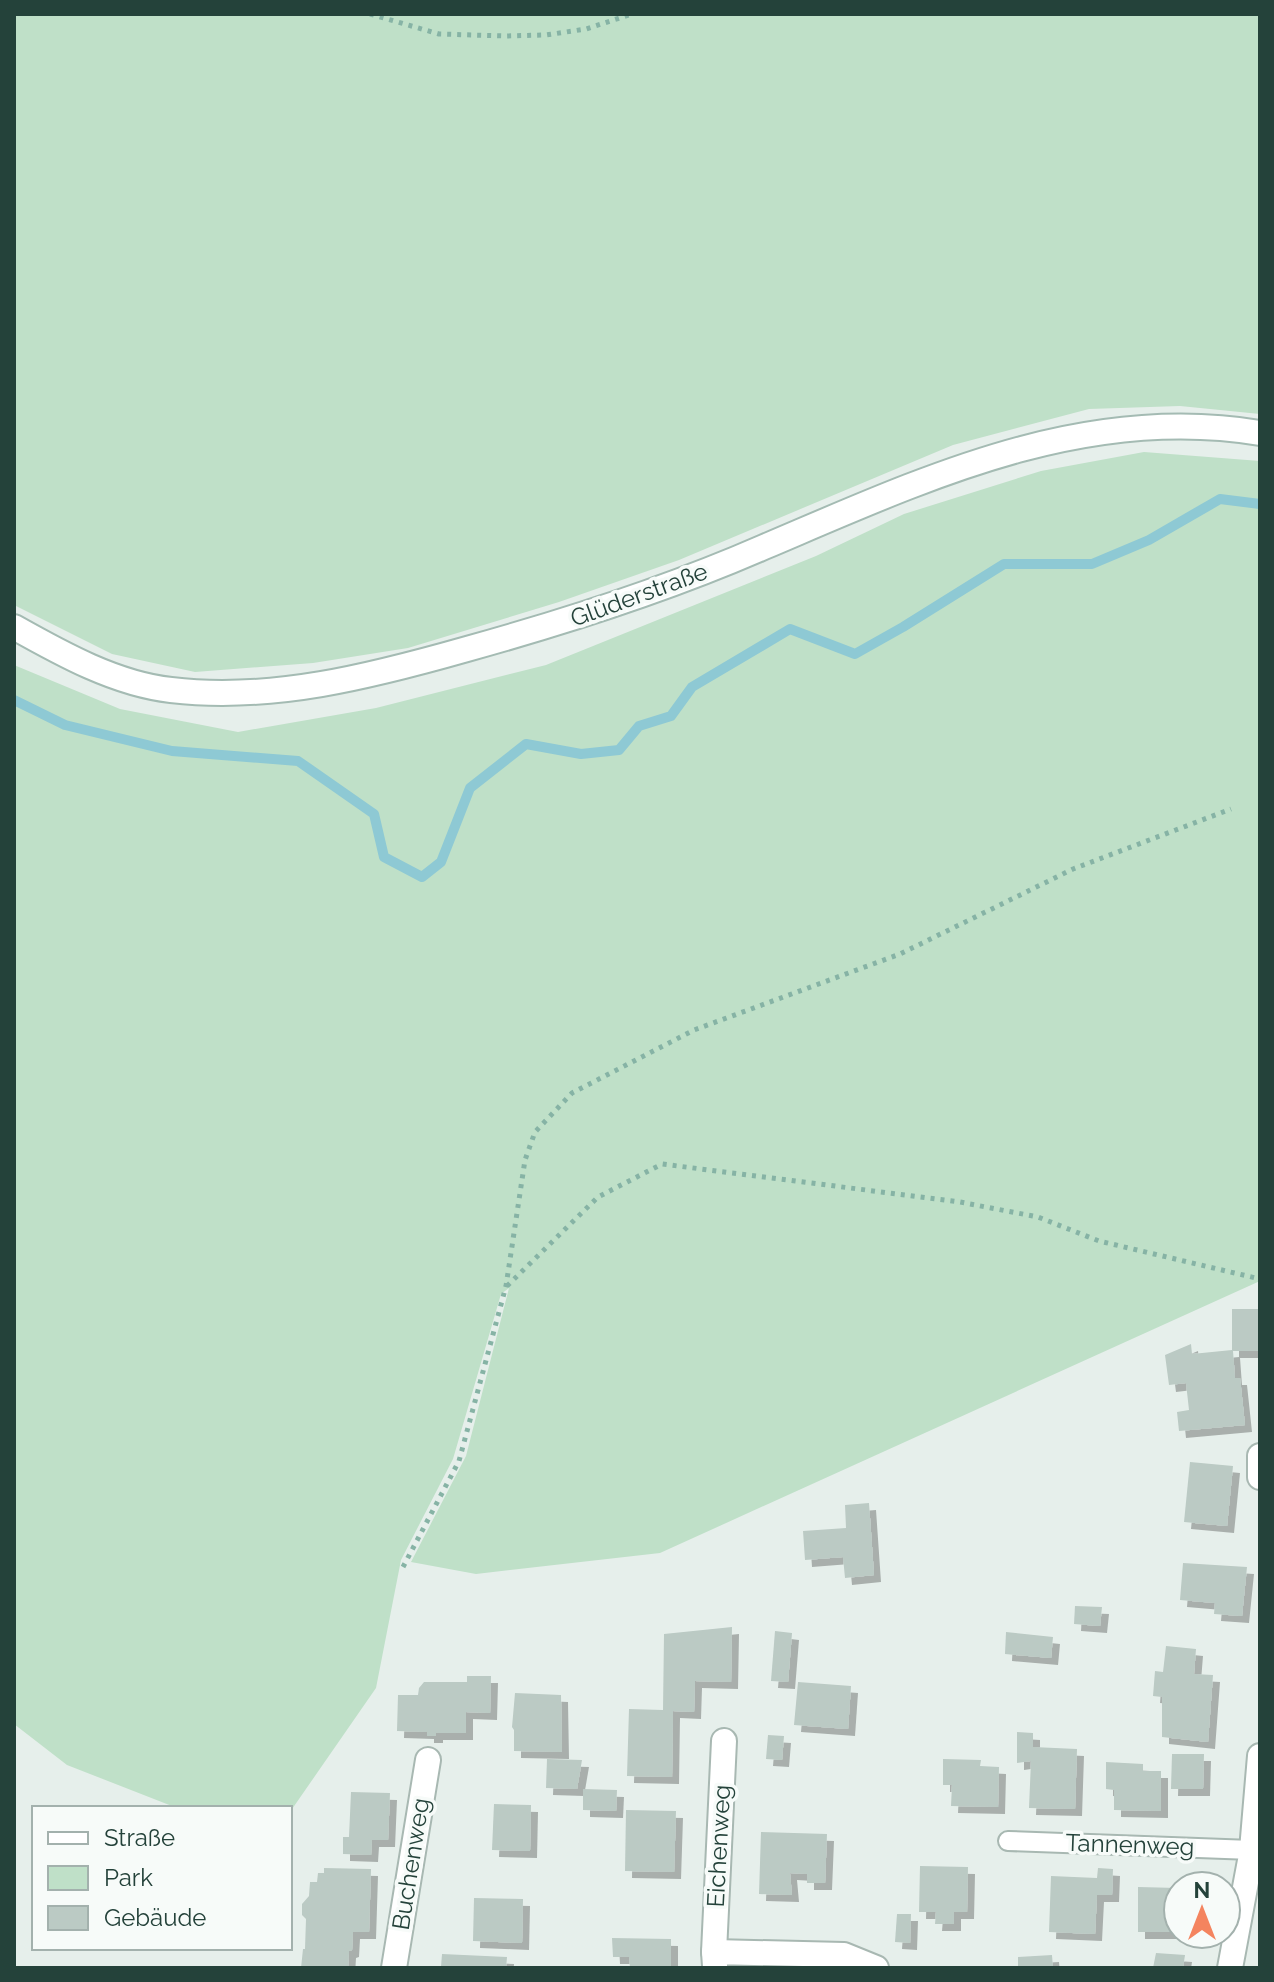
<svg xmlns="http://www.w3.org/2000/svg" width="1274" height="1982" viewBox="0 0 1274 1982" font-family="Raleway,sans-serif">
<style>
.green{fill:#bfe0c8}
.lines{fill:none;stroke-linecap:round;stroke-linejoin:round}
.stream{stroke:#8ec9d4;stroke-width:10}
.building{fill:#bbcac4;filter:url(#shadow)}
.lane-casing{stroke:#a8b8b2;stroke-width:22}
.street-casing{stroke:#a8b8b2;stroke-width:28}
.secondary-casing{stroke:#a4bbb3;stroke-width:28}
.path{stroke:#86b3a5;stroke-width:5;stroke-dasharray:4 6;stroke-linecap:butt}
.lane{stroke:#fff;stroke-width:18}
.street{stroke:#fff;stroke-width:24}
.secondary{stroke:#fff;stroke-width:24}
.labels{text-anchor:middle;stroke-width:7;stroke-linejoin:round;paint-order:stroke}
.street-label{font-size:24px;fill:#24423a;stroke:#f7fbf9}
</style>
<defs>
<filter id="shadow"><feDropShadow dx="7" dy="7" stdDeviation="0" flood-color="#0004"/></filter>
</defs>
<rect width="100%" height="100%" fill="#e6efeb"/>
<g class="green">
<polygon points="14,14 1260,14 1260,414 1180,406 1089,409 953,445 679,560 559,602 408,648 313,663 195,672 112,654 14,605"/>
<polygon points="1144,452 1260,461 1260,1281 660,1553 476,1574 411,1562 466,1456 509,1288 501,1294 453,1459 401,1560 376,1688 290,1812 290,1808 177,1808 67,1765 14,1724 14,665 120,709 238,732 376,708 546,665 816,556 904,514 1041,471"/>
</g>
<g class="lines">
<polyline class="stream" points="14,700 65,725 172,751 298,761 374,814 384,857 422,877 441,862 470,788 526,744 581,754 619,750 639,726 671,716 692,687 790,629 855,654 903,627 1004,564 1092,564 1149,540 1220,499 1260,504"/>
</g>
<g class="building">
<polygon points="1232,1309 1258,1309 1259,1351 1233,1351 1235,1378 1240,1378 1245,1425 1179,1431 1177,1412 1189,1410 1186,1383 1169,1385 1165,1355 1191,1344 1192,1354 1232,1350"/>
<polygon points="1190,1462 1233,1466 1227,1526 1184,1522"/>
<polygon points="869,1503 874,1575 845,1578 843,1557 805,1560 803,1531 846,1528 845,1505"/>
<polygon points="1183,1563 1247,1567 1242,1616 1214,1614 1215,1603 1180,1600"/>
<polygon points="1075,1606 1102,1607 1100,1626 1074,1624"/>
<polygon points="732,1627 731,1682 695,1681 694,1712 673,1711 672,1777 627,1776 629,1709 663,1710 664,1634"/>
<polygon points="775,1631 792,1633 788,1682 771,1681"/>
<polygon points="1006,1632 1053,1637 1051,1658 1005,1654"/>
<polygon points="1166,1646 1196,1649 1194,1674 1213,1675 1208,1742 1162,1737 1162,1697 1153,1696 1155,1671 1163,1672"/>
<polygon points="467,1676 491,1676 490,1713 466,1712 466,1733 436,1733 436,1736 427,1736 427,1732 397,1731 398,1695 418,1695 419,1688 424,1682 467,1682"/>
<polygon points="798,1682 851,1686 848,1729 794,1725"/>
<polygon points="515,1693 561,1695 562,1752 514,1751 514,1730 512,1727"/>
<polygon points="1017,1732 1033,1733 1033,1747 1077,1749 1075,1809 1029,1808 1031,1761 1017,1763"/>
<polygon points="768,1735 784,1736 782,1760 766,1759"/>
<polygon points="1172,1754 1204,1754 1203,1789 1171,1789"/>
<polygon points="547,1759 582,1760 577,1789 546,1788"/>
<polygon points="943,1759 981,1760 980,1766 999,1767 998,1807 951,1806 952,1785 943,1785"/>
<polygon points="1106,1762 1143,1764 1143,1771 1161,1771 1161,1811 1114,1810 1114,1790 1106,1789"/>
<polygon points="583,1789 617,1790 616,1811 583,1810"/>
<polygon points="351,1792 390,1793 388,1840 372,1840 371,1855 343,1854 343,1837 349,1837"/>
<polygon points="494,1804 531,1805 530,1851 492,1850"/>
<polygon points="626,1810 676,1811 674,1872 625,1871"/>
<polygon points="761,1832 827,1834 825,1883 807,1883 807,1874 790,1873 792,1895 759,1894"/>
<polygon points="920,1866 968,1867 967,1912 954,1912 954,1924 935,1924 936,1912 919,1912"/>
<polygon points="324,1868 371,1869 369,1932 353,1932 352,1950 349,1951 348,1968 301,1968 303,1949 305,1949 306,1919 302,1915 302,1904 309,1896 310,1882 317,1882 318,1873 324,1873"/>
<polygon points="1098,1868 1113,1869 1112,1895 1097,1895 1095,1934 1049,1932 1051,1876 1097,1878"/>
<polygon points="1138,1887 1178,1888 1178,1932 1138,1932"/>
<polygon points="474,1898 523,1899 522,1943 473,1941"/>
<polygon points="897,1914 911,1914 910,1943 895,1942"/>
<polygon points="612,1938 671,1939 671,1968 630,1968 629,1957 613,1957"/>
<polygon points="1156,1953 1185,1955 1183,1968 1153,1968"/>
<polygon points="442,1954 507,1957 506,1968 441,1967"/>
<polygon points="1052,1955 1053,1968 1018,1968 1018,1957"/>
</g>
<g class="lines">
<g class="lane-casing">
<polyline id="lane" points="1008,1841 1252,1850"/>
</g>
<g class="street-casing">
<g id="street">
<polyline points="1260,1456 1260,1477"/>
<polyline points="714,1952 724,1741"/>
<polyline points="715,1966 714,1952 844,1955 876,1968"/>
<polyline points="394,1968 428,1760"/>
<polyline points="1230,1968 1252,1850 1260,1756"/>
</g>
</g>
<g class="secondary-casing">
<path id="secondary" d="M14,627C62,654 116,684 171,690C271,702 372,676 467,649C568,621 668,589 764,547C922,480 1083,403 1260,433"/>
</g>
<g class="path">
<polyline points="370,14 439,34 506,36 546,35 586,29 632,14"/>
<polyline points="507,1286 598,1197 662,1164 960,1202 1038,1217 1099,1241 1260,1279"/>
<polyline points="403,1567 459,1461 506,1286 525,1160 535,1132 572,1093 694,1030 900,954 1073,869 1231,809"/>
</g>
<use href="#lane" class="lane"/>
<use href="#street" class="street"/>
<use href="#secondary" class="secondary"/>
</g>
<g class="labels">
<g class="street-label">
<text transform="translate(639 595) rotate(-20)" y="8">Glüderstraße</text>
<text transform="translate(1130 1845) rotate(2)" y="8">Tannenweg</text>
<text transform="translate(719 1846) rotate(-87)" y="8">Eichenweg</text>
<text transform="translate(411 1864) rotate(-81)" y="8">Buchenweg</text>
</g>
</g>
<rect width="1274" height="1982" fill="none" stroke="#24423a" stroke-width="32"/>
<rect x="32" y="1806" width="260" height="144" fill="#f7fbf9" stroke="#a3b1ad" stroke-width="2"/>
<rect x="48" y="1832" width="40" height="12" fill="#ffffff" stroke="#a3b1ad" stroke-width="2"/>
<text x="104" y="1846" font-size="24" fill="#24423a">Straße</text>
<rect x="48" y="1866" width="40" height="24" fill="#bfe0c8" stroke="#a3b1ad" stroke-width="2"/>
<text x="104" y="1886" font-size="24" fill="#24423a">Park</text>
<rect x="48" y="1906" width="40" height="24" fill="#bbcac4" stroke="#a3b1ad" stroke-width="2"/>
<text x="104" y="1926" font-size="24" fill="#24423a">Gebäude</text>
<g transform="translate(1202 1910)"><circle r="38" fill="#f7fbf9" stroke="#a3b1ad" stroke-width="2"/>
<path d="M0-6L14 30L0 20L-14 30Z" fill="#f4845f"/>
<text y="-12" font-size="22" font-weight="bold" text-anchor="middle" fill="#24423a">N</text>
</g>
</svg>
